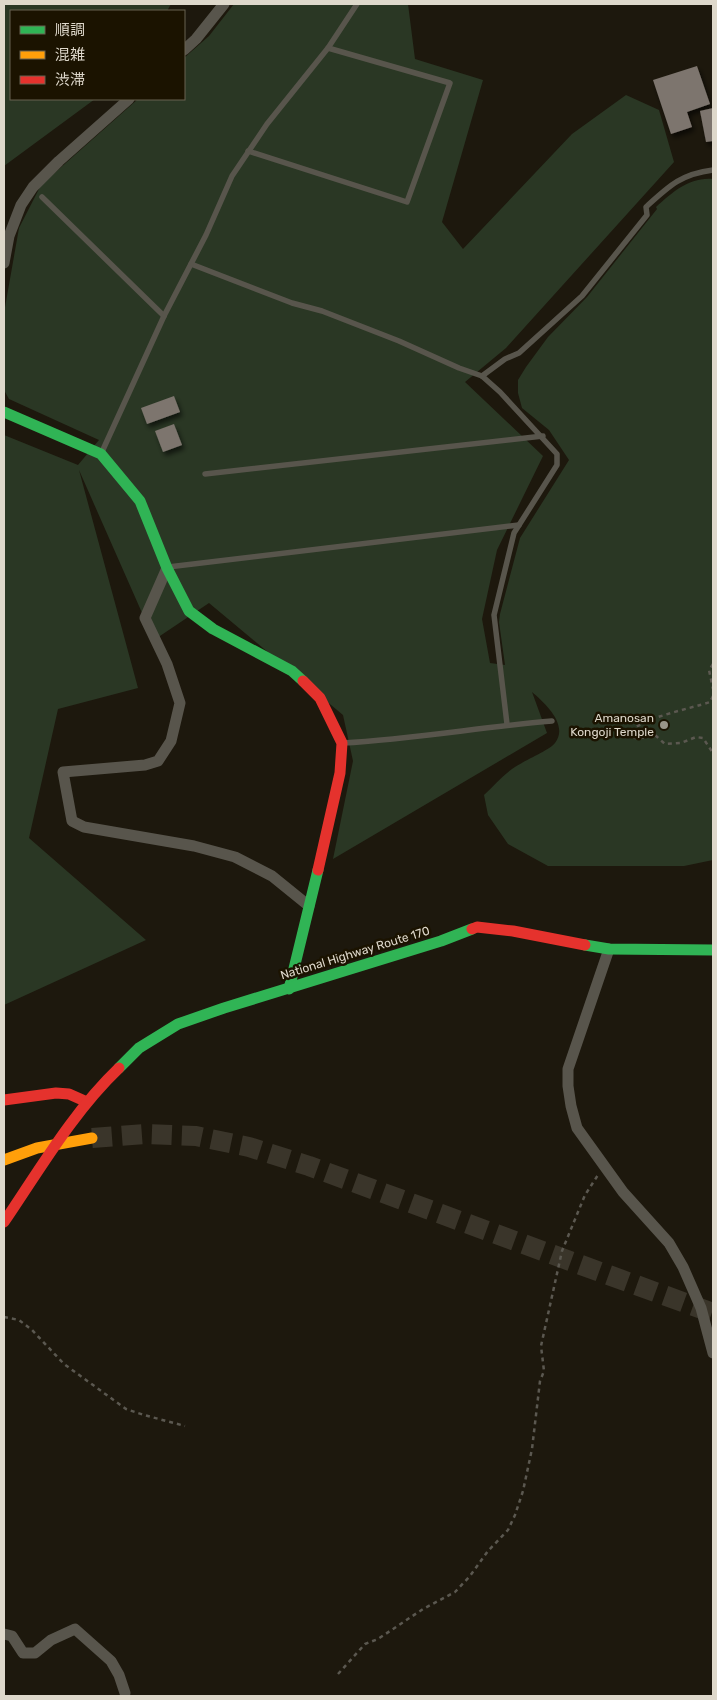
<svg xmlns="http://www.w3.org/2000/svg" width="717" height="1700" viewBox="0 0 717 1700" font-family="Rubik,'Noto Sans JP',sans-serif">
<style>
.green{fill:#2a3724}
.building{fill:#7d756e;filter:url(#shadow)}
.lines{fill:none;stroke-linecap:round;stroke-linejoin:round}
.highway-tunnel{stroke:#3a352a;stroke-width:20;stroke-dasharray:20 10;stroke-linecap:butt}
.path{stroke:#5b5850;stroke-width:2.5;stroke-dasharray:4 4;stroke-linecap:butt}
.lane{stroke:#58554c;stroke-width:5.5}
.street{stroke:#58554c;stroke-width:11}
.fast{stroke:#30b455;stroke-width:11}
.slow{stroke:#ff9f0a;stroke-width:11}
.jam{stroke:#e5322d;stroke-width:11}
.poi-dot{fill:#9a9588;stroke:#1b1300;stroke-width:2}
.labels{text-anchor:middle;stroke-width:5;stroke-linejoin:round;paint-order:stroke}
.poi-label{font-size:12px;fill:#ded8cb;stroke:#1b1300;text-anchor:end}
.street-label{font-size:12px;fill:#ded8cb;stroke:#1b1300}
</style>
<defs>
<filter id="shadow"><feDropShadow dx="2.5" dy="4" stdDeviation="2.5" flood-color="#0009"/></filter>
</defs>
<rect width="100%" height="100%" fill="#1d180d"/>
<g class="green">
<polygon points="4,4 171,4 167,11 11,11 11,99 95,99 4,166"/>
<path d="M234,4H408L415,59L483,80L442,222L463,249L572,134L626,95L659,110L674,162L506,348L465,382L543,456L497,550L482,619L490,663L505,665L499,622L500,614L520,538L569,460L549,430L522,408L518,393V380L526,367L548,337L587,297L657,209L656,207C673,192 689,177 713,179V860L684,866H548L508,844L488,815L484,795C493,787 502,776 512,769C521,762 550,750 555,743C569,725 545,703 532,692L547,733L333,859L353,761L343,715L209,603L154,640L79,470L138,688L58,709L29,838L146,940L4,1005V435L78,465L99,440L9,399L4,390V313L19,228L41,185L138,99H184V58L209,36Z"/>
</g>
<g class="building">
<polygon points="697,66 710,104 687,112 692,127 671,134 653,80"/>
<polygon points="713,108 713,141 706,142 700,111"/>
<polygon points="174,396 180,412 147,424 141,408"/>
<polygon points="174,424 182,445 163,452 155,431"/>
</g>
<g class="lines">
<polyline class="highway-tunnel" points="92,1138 145,1134 196,1136 249,1147 309,1166 713,1313"/>
<g class="path">
<polyline points="713,664 709,670 713,689"/>
<path d="M713,696L710,702C693,708 641,718 632,731L633,737L637,739L655,735L665,744L681,743L696,737L703,738L713,753"/>
<polyline points="4,1317 19,1320 32,1330 64,1364 126,1409 144,1415 185,1426"/>
<polyline points="338,1674 365,1644 378,1639 423,1609 455,1592 470,1576 488,1551 508,1530 515,1515 523,1491 532,1449 540,1381 544,1371 541,1346 562,1251 585,1195 598,1175"/>
</g>
<g class="lane">
<polyline points="248,151 407,202 450,83 328,48"/>
<polyline points="42,197 164,316"/>
<polyline points="191,264 292,303 322,311 399,341 459,368 482,376 500,392 557,454 557,465 514,533 494,615 507,724"/>
<path d="M482,376L505,359L519,353L582,296L647,215L646,207C669,186 681,174 713,170"/>
<polyline points="101,454 164,316 206,235 232,176 267,124 328,48 357,4"/>
<polyline points="205,474 543,436"/>
<polyline points="168,567 519,525"/>
<path d="M343,743C413,739 482,727 552,721"/>
</g>
<g class="street">
<polyline points="184,50 196,39 224,4"/>
<polyline points="4,263 9,236 21,205 33,187 59,161 129,99"/>
<polyline points="167,568 145,618 167,664 180,703 171,741 158,761 145,765 63,772 72,821 84,827 194,846 235,857 272,876 309,906"/>
<polyline points="609,949 568,1069 568,1086 571,1106 577,1128 623,1192 669,1243 683,1267 701,1308 713,1353"/>
<polyline points="4,1634 12,1636 23,1653 35,1653 51,1640 75,1629 111,1661 119,1675 125,1693"/>
</g>
<g class="fast">
<polyline points="4,412 101,454 140,501 167,568 189,611 213,629 292,671 303,681"/>
<polyline points="585,945 609,949 713,950"/>
<polyline points="289,989 318,870"/>
<polyline points="119,1068 139,1048 178,1024 224,1008 441,941 472,929"/>
</g>
<polyline class="slow" points="4,1160 37,1148 92,1138"/>
<g class="jam">
<polyline points="303,681 320,698 342,743 340,773 318,870"/>
<polyline points="472,929 477,927 513,931 585,945"/>
<polyline points="4,1100 56,1093 69,1094 87,1102"/>
<path d="M4,1222C40,1169 73,1112 119,1068"/>
</g>
</g>
<circle class="poi-dot" cx="664" cy="725" r="5"/>
<g class="labels">
<g class="poi-label">
<text x="654" y="722">Amanosan<tspan x="654" dy="14">Kongoji Temple</tspan></text>
</g>
<g class="street-label">
<text transform="translate(355 953) rotate(-17)" y="4">National Highway Route 170</text>
</g>
</g>
<rect width="717" height="1700" fill="none" stroke="#ded8cb" stroke-width="10"/>
<rect x="10" y="10" width="175" height="90" fill="#1b1300" stroke="#696251"/>
<rect x="20" y="26" width="25" height="8" fill="#30b455" stroke="#696251"/>
<text x="55" y="35" font-size="15" fill="#ded8cb">順調</text>
<rect x="20" y="51" width="25" height="8" fill="#ff9f0a" stroke="#696251"/>
<text x="55" y="60" font-size="15" fill="#ded8cb">混雑</text>
<rect x="20" y="76" width="25" height="8" fill="#e5322d" stroke="#696251"/>
<text x="55" y="85" font-size="15" fill="#ded8cb">渋滞</text>
</svg>
